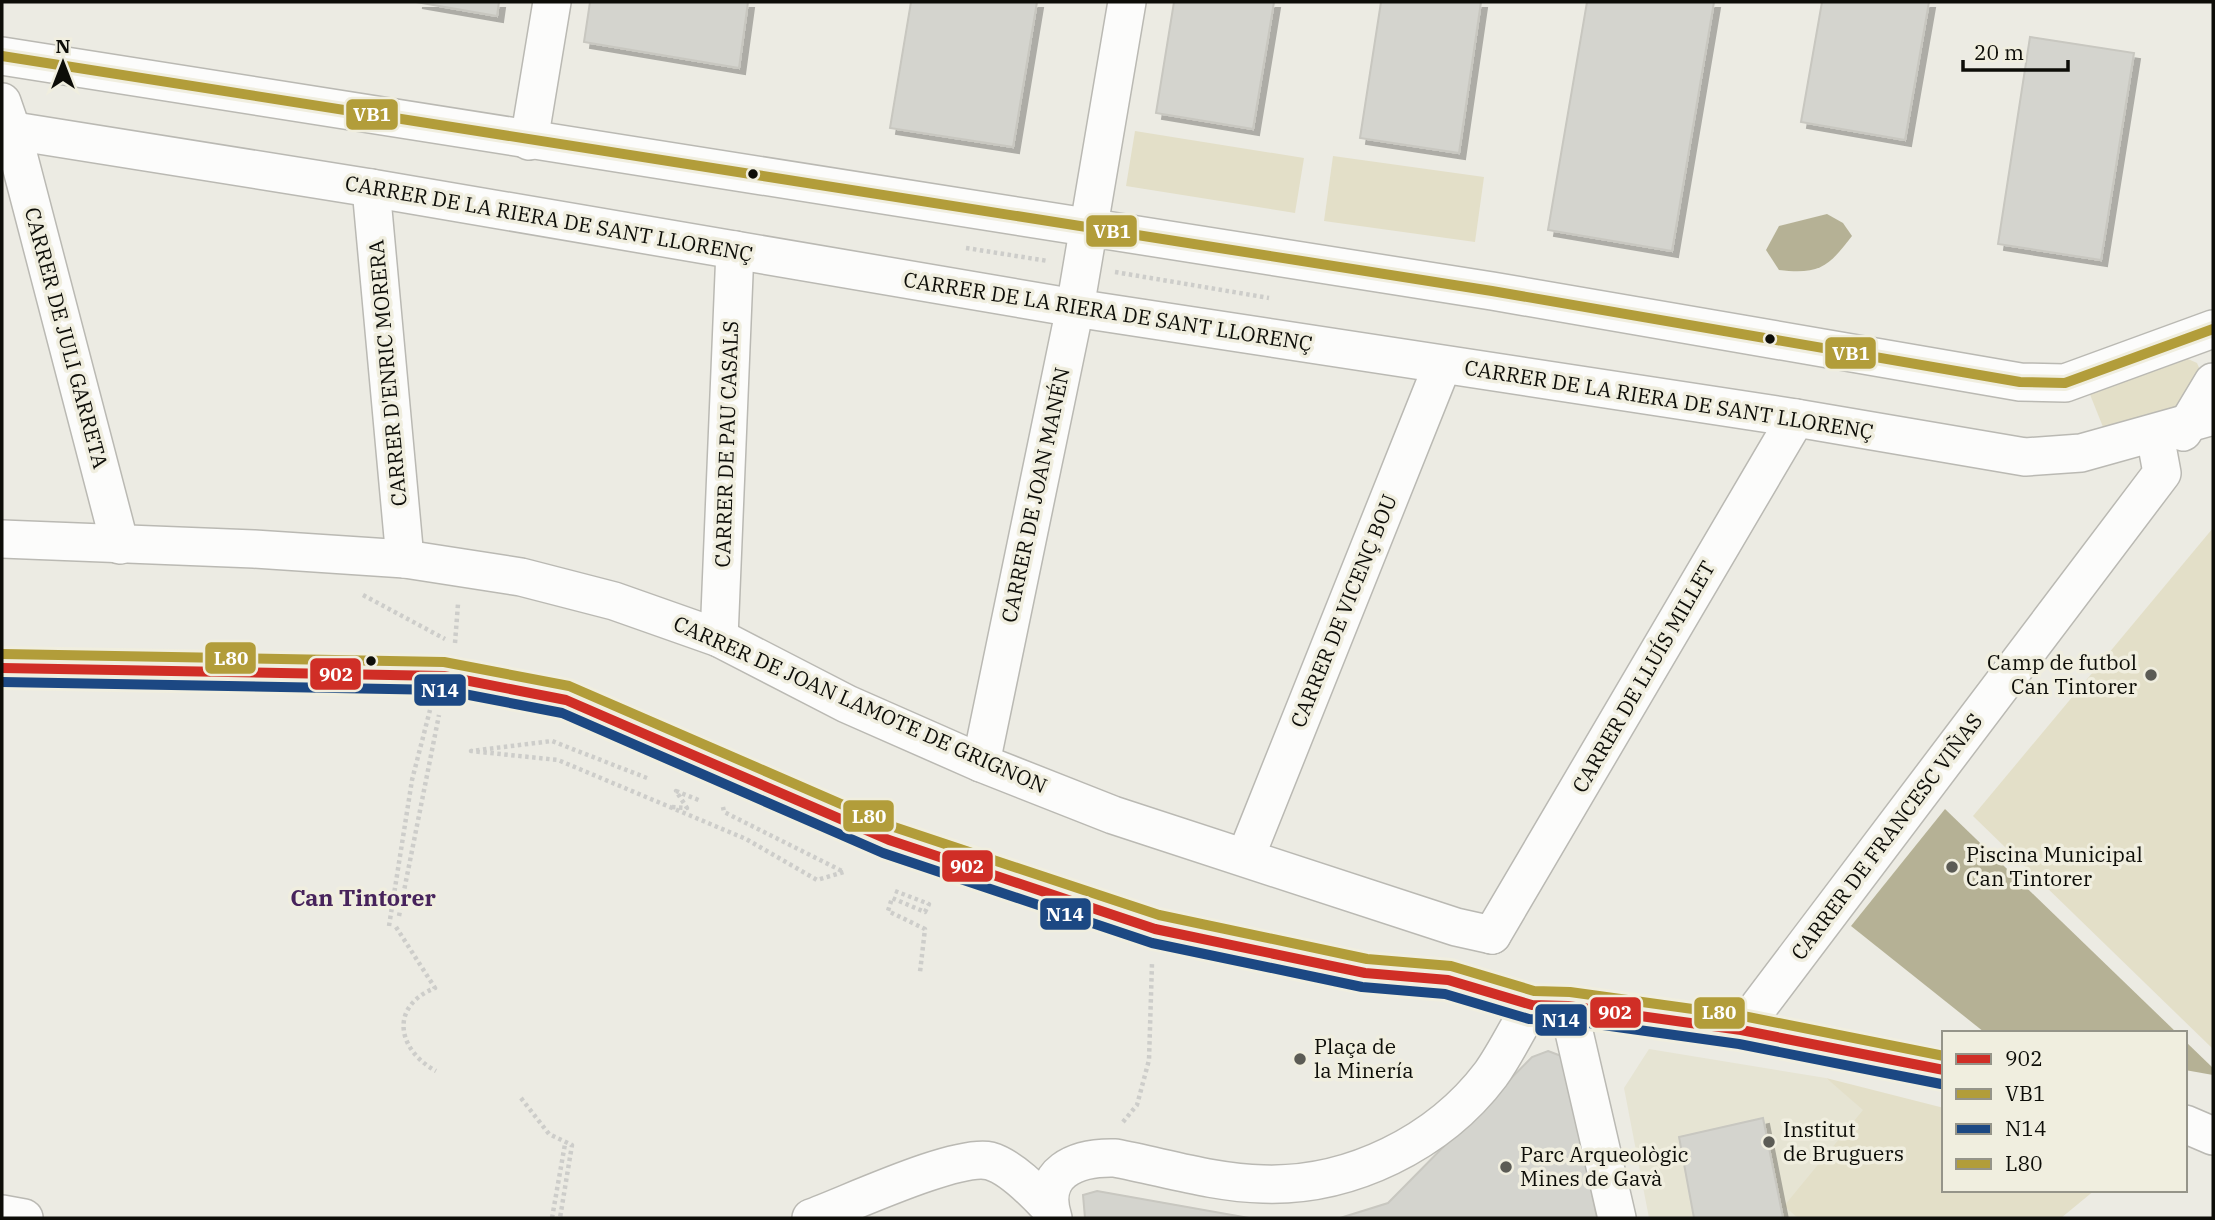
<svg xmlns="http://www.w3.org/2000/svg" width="2215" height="1220" viewBox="0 0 2215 1220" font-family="'IBM Plex Serif',serif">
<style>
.built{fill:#e6e4d3}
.green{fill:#e3dfc8}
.water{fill:#b5b195}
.building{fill:#d4d4ce;stroke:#c8c7c0;stroke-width:2;filter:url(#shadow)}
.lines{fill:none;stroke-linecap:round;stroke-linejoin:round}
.street-casing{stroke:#bab9b3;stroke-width:40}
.path{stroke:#cdcdca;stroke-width:4.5;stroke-dasharray:3.5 3.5;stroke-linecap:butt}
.street{stroke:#fcfcfb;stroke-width:37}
.bus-1-casing{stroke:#f0eedf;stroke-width:16}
.bus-2-casing{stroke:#f0eedf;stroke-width:16}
.bus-3-casing{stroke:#f0eedf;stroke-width:16}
.bus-4-casing{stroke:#f0eedf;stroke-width:16}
.bus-1{stroke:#d02e26;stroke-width:10}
.bus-2{stroke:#b29d3a;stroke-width:10}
.bus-3{stroke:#1c4883;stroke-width:10}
.bus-4{stroke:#b29d3a;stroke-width:10}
.bus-dot{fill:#0d0d08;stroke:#f0eedf;stroke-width:2.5}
.poi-dot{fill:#5b5b55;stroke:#f0eedf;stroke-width:2.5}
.labels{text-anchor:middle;stroke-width:7;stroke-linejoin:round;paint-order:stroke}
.street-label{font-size:21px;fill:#0d0d08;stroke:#f0eedf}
.poi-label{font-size:21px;fill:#0d0d08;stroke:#f0eedf;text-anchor:start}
.neighbourhood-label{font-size:23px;font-weight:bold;fill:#47235b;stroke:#f0eedf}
.line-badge{stroke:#f0eedf;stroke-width:2.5}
.badge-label{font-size:19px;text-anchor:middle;font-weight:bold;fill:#fff}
</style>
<defs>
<filter id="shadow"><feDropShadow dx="6" dy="6" stdDeviation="0" flood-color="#0004"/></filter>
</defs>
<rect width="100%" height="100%" fill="#ecebe3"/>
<polygon class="built" points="1649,1049 1826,1078 1863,1109 1944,1190 1996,1218 1649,1218 1624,1088"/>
<g class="green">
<polygon points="1135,131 1304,158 1295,213 1126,186"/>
<polygon points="1333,156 1484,177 1475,242 1324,221"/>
<polygon points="2179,355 2197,363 2205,381 2194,402 2105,432 2089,392"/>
<polygon points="2213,528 2213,1049 1973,816"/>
<polygon points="1826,1078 1944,1108 1944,1190 2095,1190 2061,1218 1798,1218 1784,1206 1863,1110"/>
</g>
<g class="water">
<path d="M1827,214L1843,223L1852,236C1829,266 1820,275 1779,270L1766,250L1779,226Z"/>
<polygon points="1945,809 2177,1033 1984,1032 1851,926"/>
<polygon points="2185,1041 2213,1068 2213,1075 2185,1070"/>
</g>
<g class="building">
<polygon points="416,2 499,2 497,16"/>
<polygon points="590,2 748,2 739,68 584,42"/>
<polygon points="911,2 1037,2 1013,147 890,128"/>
<polygon points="1174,2 1274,2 1253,129 1156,113"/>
<polygon points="1381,2 1481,2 1459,153 1360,138"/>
<polygon points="1587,2 1714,2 1672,251 1548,230"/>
<polygon points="1822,2 1929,2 1905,140 1801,122"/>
<polygon points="2030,37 2134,53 2101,260 1998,244"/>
<polygon points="1548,1051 1564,1057 1597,1218 1340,1218 1388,1203 1532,1057"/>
<polygon points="1763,1118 1783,1218 1694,1218 1679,1137"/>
<polygon points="1097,1191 1249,1218 1251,1218 1085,1218 1083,1195"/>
</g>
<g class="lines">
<g class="street-casing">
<g id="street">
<polyline points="2,56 1492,291 2020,382 2065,383 2213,329"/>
<polyline points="2,102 12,131 120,545"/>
<polyline points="2,129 371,188 1075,308 1796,418 2025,457 2081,453 2213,416"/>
<polyline points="529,141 552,2"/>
<polyline points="371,188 405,559"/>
<polyline points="2183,432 2213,382"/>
<polyline points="2,539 254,549 405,559 521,577 614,601 719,638 847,704 981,763 1113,815 1456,927 1492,935"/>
<polyline points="719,638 735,250"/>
<polyline points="2,668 444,676 566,700 889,840 1155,929 1365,973 1448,980 1532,1005 1568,1006 1741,1030 1944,1070"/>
<polyline points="981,763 1075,308 1127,2"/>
<polyline points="1246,856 1442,366"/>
<polyline points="1492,935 1796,418"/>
<polyline points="1568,1006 1617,1218"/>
<polyline points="1741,1030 2162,473 2155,435"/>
<polyline points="2185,1124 2213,1136"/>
<polyline points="2,1214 24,1218"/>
<path d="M811,1218C847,1205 957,1153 990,1161C1011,1167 1035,1192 1049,1207"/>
<path d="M1053,1218C1038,1172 1076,1157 1115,1158C1163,1167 1214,1183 1263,1184C1350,1187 1439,1143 1491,1074C1506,1053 1518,1027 1532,1005"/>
</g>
</g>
<g class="path">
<polyline points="966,248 1048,261"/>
<polyline points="1115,272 1269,298"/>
<polyline points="363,595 445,639"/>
<polyline points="455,643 458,604"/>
<polyline points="647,778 552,741 471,751 558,760 746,839 817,880 844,872 724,812 723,807"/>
<polyline points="672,807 687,808 676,791 701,801"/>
<polyline points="895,891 929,904 925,912 892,898 888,911 925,929 920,972"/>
<polyline points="399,916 439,715"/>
<polyline points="389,926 412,780 430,710"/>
<path d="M396,927L435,988C389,1006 397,1050 436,1071"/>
<polyline points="521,1098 549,1134 572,1145 560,1218"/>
<polyline points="1123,1122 1137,1105 1149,1060 1152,963"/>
<polyline points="552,1218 565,1144"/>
</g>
<use href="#street" class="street"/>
<g class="bus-1-casing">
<polyline id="bus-1" points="2,668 444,676 566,700 889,840 1155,929 1365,973 1448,980 1532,1005 1568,1006 1741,1030 1944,1070"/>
</g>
<g class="bus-2-casing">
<polyline id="bus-2" points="2,56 1492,291 2020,382 2065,383 2213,329"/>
</g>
<g class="bus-3-casing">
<polyline id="bus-3" points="2,682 443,690 562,713 883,853 1152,943 1362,987 1445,994 1529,1019 1567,1020 1739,1044 1941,1084"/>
</g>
<g class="bus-4-casing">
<polyline id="bus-4" points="2,654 444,662 569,686 894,827 1159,915 1367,959 1451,966 1534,991 1570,992 1743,1016 1944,1056"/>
</g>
<use href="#bus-1" class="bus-1"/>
<use href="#bus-2" class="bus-2"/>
<use href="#bus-3" class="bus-3"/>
<use href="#bus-4" class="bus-4"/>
</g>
<g class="bus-dot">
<circle cx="753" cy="174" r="6"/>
<circle cx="1770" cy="339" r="6"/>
<circle cx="371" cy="661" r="6"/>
</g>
<g class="poi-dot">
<circle cx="2151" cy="675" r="7"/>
<circle cx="1952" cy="867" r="7"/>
<circle cx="1300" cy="1059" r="7"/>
<circle cx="1769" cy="1142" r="7"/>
<circle cx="1506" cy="1167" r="7"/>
</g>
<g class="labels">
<g class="street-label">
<text transform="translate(549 219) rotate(10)" y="7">CARRER DE LA RIERA DE SANT LLORENÇ</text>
<text transform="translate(1108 312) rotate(9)" y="7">CARRER DE LA RIERA DE SANT LLORENÇ</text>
<text transform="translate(66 338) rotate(75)" y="7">CARRER DE JULI GARRETA</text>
<text transform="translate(388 373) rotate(-95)" y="7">CARRER D'ENRIC MORERA</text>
<text transform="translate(1669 400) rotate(9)" y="7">CARRER DE LA RIERA DE SANT LLORENÇ</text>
<text transform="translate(727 444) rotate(-88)" y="7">CARRER DE PAU CASALS</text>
<text transform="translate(1036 495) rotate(-78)" y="7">CARRER DE JOAN MANÉN</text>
<text transform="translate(1344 611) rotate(-68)" y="7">CARRER DE VICENÇ BOU</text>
<text transform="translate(1644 677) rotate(-60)" y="7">CARRER DE LLUÍS MILLET</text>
<text transform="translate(860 705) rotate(24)" y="7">CARRER DE JOAN LAMOTE DE GRIGNON</text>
<text transform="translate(1887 837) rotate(-53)" y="7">CARRER DE FRANCESC VIÑAS</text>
</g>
<g class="poi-label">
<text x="2137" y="670" text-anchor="end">Camp de futbol<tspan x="2137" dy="24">Can Tintorer</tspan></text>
<text x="1966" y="862">Piscina Municipal<tspan x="1966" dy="24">Can Tintorer</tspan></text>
<text x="1314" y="1054">Plaça de<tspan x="1314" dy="24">la Minería</tspan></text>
<text x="1783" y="1137">Institut<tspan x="1783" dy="24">de Bruguers</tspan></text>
<text x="1520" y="1162">Parc Arqueològic<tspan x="1520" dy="24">Mines de Gavà</tspan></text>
</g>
<g class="neighbourhood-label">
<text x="363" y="906">Can Tintorer</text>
</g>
</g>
<g class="line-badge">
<rect x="345" y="98" width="54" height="33" rx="7" fill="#b29d3a"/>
<rect x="1085" y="214" width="53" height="34" rx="7" fill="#b29d3a"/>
<rect x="1824" y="336" width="53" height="34" rx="7" fill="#b29d3a"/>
<rect x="204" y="641" width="53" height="34" rx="7" fill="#b29d3a"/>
<rect x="309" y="657" width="53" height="34" rx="7" fill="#d02e26"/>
<rect x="413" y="673" width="54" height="34" rx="7" fill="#1c4883"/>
<rect x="842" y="799" width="53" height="34" rx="7" fill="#b29d3a"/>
<rect x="941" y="849" width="53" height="34" rx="7" fill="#d02e26"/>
<rect x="1039" y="897" width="53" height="34" rx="7" fill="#1c4883"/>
<rect x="1589" y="996" width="53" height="33" rx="7" fill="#d02e26"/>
<rect x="1693" y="996" width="53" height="34" rx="7" fill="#b29d3a"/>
<rect x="1534" y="1003" width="54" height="34" rx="7" fill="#1c4883"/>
</g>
<g class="badge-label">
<text x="372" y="121">VB1</text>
<text x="1112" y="238">VB1</text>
<text x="1851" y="360">VB1</text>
<text x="231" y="665">L80</text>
<text x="336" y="681">902</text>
<text x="440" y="697">N14</text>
<text x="869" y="823">L80</text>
<text x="967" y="873">902</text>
<text x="1065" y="921">N14</text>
<text x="1615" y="1019">902</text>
<text x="1719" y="1019">L80</text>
<text x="1561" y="1027">N14</text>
</g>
<rect width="2215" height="1220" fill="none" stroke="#0d0d08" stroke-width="7"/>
<rect x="1942" y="1031" width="245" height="161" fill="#f0eedf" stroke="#959489" stroke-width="2"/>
<rect x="1956" y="1054" width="35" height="10" fill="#d02e26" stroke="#959489" stroke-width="2"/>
<text x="2005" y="1066" font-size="21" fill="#0d0d08">902</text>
<rect x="1956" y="1089" width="35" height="10" fill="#b29d3a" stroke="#959489" stroke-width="2"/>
<text x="2005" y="1101" font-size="21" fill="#0d0d08">VB1</text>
<rect x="1956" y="1124" width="35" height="10" fill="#1c4883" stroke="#959489" stroke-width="2"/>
<text x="2005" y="1136" font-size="21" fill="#0d0d08">N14</text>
<rect x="1956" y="1159" width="35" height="10" fill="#b29d3a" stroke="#959489" stroke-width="2"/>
<text x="2005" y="1171" font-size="21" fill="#0d0d08">L80</text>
<g transform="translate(63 63)" stroke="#f0eedf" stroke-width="5" paint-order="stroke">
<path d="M0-5L12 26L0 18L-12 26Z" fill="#0d0d08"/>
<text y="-10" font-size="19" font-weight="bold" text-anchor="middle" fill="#0d0d08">N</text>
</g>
<path d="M1963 60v10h105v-10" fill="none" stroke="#0d0d08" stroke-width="3.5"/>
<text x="1974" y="60" font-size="21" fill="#0d0d08" stroke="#f0eedf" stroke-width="5" paint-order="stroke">20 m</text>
</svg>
